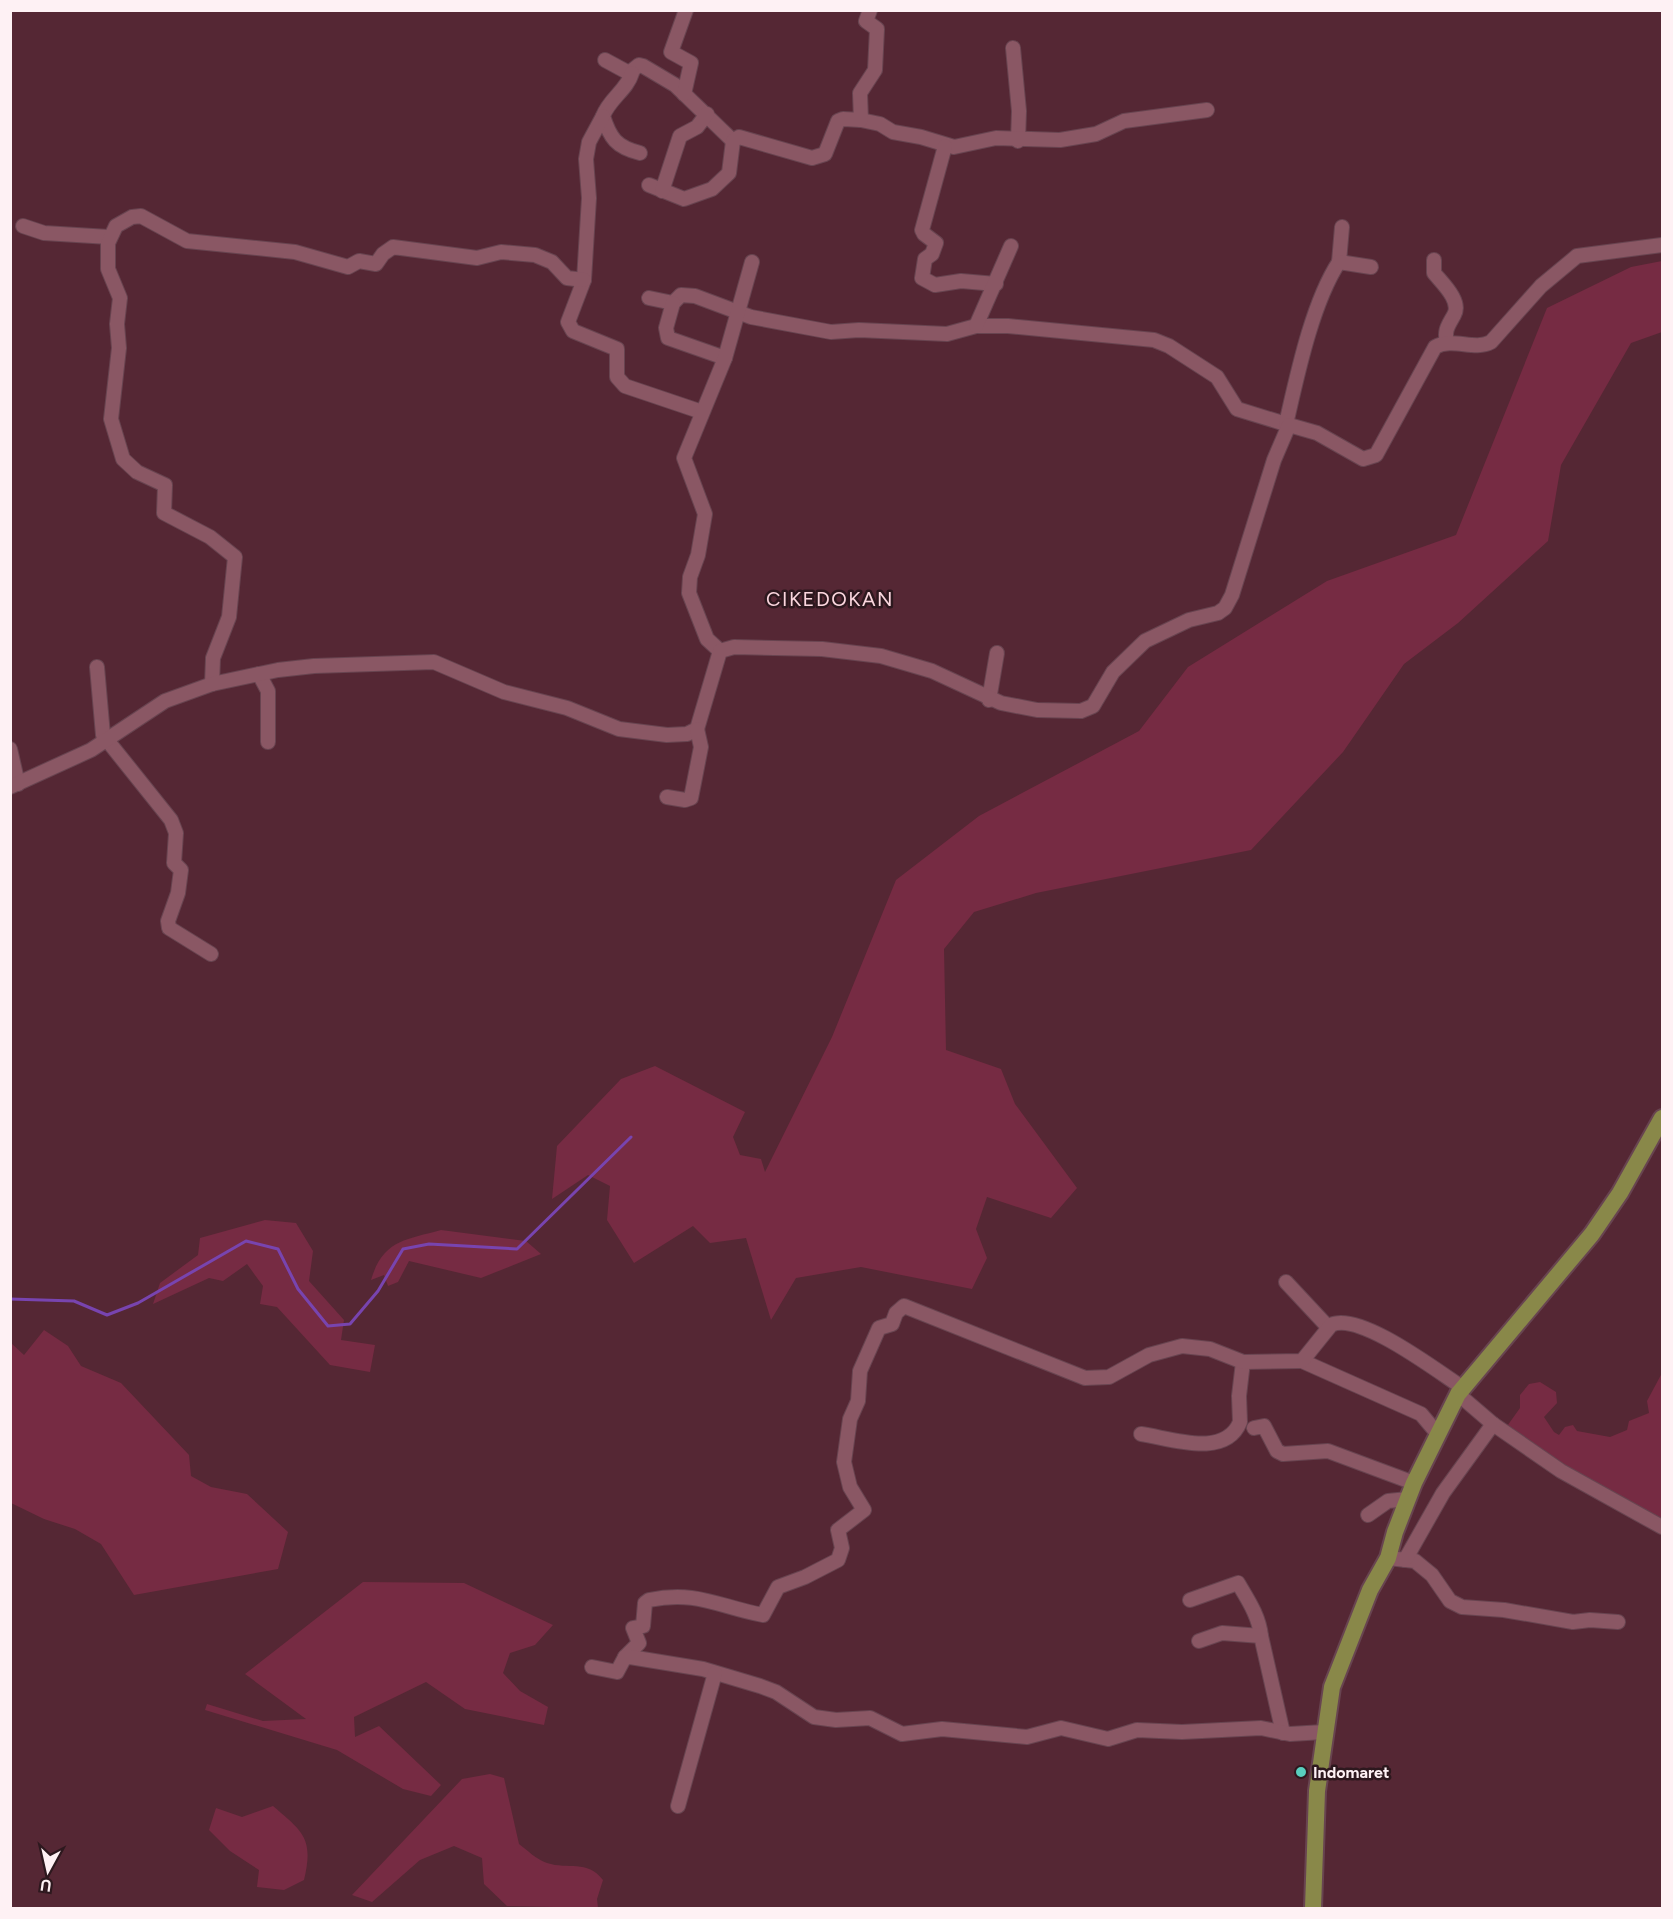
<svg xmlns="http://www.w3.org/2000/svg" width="1673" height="1919" viewBox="0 0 1673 1919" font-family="Figtree,sans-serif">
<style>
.green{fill:#762b43}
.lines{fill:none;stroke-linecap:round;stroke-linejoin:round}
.stream{stroke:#7844af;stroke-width:3}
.minor-casing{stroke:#684450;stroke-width:16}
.major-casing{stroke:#684450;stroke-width:20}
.minor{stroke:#8a5764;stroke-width:14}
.major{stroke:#898849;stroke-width:16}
.poi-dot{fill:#59cebe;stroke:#2d181e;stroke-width:2}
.labels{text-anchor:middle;stroke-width:5;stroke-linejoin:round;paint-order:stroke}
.poi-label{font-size:16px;font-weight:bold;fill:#fef1f4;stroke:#2d181e;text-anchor:start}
.quarter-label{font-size:20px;letter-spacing:1.5px;fill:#fbd6de;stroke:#2d181e}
</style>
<rect width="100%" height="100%" fill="#552734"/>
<g class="green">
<polygon points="1662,261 1662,332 1631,343 1561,465 1548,541 1458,623 1404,664 1343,752 1251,850 1036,893 974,912 944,949 946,1050 1001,1069 1015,1104 1077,1188 1051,1218 987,1197 976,1229 987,1258 972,1289 861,1267 796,1278 771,1320 746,1238 710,1243 693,1226 634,1263 607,1220 610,1186 588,1175 552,1199 557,1146 621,1079 655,1066 745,1112 733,1137 740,1155 761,1159 765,1172 832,1037 896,880 979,816 1139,731 1188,667 1327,581 1456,535 1547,308 1631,267"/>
<polygon points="265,1220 296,1223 313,1251 309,1281 344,1320 341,1340 375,1345 370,1372 330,1365 277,1307 260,1304 263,1286 247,1264 223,1281 209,1278 153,1304 160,1283 198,1255 200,1238"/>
<path d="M441,1230L526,1241L541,1254L481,1278L409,1261L398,1282L388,1286L384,1275L371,1280C383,1240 405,1240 441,1230Z"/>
<polygon points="44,1330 68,1346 81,1366 121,1383 189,1455 191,1476 211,1487 247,1494 288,1532 278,1569 134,1595 101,1544 75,1529 44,1519 11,1503 11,1343 24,1355"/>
<polygon points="1662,1373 1662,1523 1624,1503 1505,1429 1520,1408 1520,1395 1529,1384 1540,1382 1556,1392 1557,1403 1544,1417 1554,1432 1559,1435 1565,1427 1573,1425 1577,1431 1610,1437 1627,1430 1629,1421 1649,1413 1647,1401"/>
<polygon points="363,1582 464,1583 553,1625 535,1645 510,1653 503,1673 520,1691 548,1707 544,1725 465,1709 426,1682 354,1717 355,1737 379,1726 441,1785 431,1796 403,1789 337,1750 205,1710 207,1704 263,1721 306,1719 245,1674"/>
<path d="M490,1774L504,1778L519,1844C527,1850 537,1860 547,1863C568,1870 587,1859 603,1880L597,1899L598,1908L507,1906L484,1884L482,1858L454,1846L420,1860L372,1902L352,1895L462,1779Z"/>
<path d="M273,1806C303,1832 314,1838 304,1880L284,1890L257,1887L259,1870L230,1851L209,1830L216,1808L242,1817Z"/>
</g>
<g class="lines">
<polyline class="stream" points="10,1299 74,1301 107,1315 138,1303 246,1241 278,1249 298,1289 328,1326 350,1324 378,1291 403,1249 429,1244 517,1249 631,1137"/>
<g class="minor-casing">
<g id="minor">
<polyline points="1013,48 1019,111 1018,141"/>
<polyline points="605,60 629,73 639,65 643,66 675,85 733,141"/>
<path d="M632,73C627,90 609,99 603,116C610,138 616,147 640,153"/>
<polyline points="684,94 691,63 671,52 686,10"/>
<polyline points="603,116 589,142 586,159 589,198 584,280 568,322 573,331 617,349 617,377 625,386 702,412"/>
<polyline points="861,120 880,124 893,132 921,137 954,147 996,138 1060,140 1096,134 1124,121 1207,110"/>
<polyline points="945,146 922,230 924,234 936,243 932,254 925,259 922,278 935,285 961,281 996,284"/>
<polyline points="649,185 684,199 712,189 729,173 733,141 739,137 812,158 825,154 838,121 843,119 861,120 860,93 875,70 877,29 866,21 870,10"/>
<polyline points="662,191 680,136 697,127 707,114"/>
<polyline points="23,226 44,233 109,237"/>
<path d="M1434,260V273C1442,283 1462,301 1454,315C1448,326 1444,330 1447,343"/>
<polyline points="1339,262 1342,227"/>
<polyline points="649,298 673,303 681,295 695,296 751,317 831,332 859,330 947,334 976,326 1008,326 1154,340 1169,346 1217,377 1237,409 1289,425"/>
<polyline points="673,303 666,328 668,338 725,358"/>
<polyline points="976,326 1011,246"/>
<path d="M1286,424C1297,376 1312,303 1339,262L1371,267"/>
<polyline points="720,651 707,639 689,593 690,577 698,555 705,514 684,458 725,358 752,262"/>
<polyline points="97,667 103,735 171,820 176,833 174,863 181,870 178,893 168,921 169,928 211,954"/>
<polyline points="259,674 268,691 268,742"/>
<polyline points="212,684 213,658 229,617 235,557 210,537 164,513 165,485 137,472 123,459 111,419 119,348 117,324 120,298 108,269 108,243 116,226 132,217 141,216 187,241 295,252 348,267 359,261 376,264 383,254 393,247 477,258 501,252 535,255 552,262 567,278 584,280"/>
<polyline points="989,700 997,653"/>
<polyline points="10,749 18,784"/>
<path d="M10,787L91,750L165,701L212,684L278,670L314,666L434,662L504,692L567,708L619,729L667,735L687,734L697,729L720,651L734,647L822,649L881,656L932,671L1001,703L1037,710L1081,711L1093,706L1113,672L1145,641L1189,620L1218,613L1225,608L1232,595L1274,460L1289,425L1317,433L1363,459L1376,455L1435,347C1453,337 1474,351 1491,342L1541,286L1577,256L1662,245"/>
<polyline points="667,797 685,800 691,798 701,747 697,729"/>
<polyline points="1286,1282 1328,1327"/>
<polyline points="1302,1361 1421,1414 1437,1433"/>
<polyline points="1458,1394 1493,1424 1561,1471 1662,1527"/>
<polyline points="1254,1428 1264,1426 1277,1451 1283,1454 1328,1451 1414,1483"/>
<path d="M1141,1434C1170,1438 1225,1459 1240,1422L1239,1396L1243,1362"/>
<polyline points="1368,1515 1388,1501 1408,1499"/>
<polyline points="1388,1558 1415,1561 1432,1575 1450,1601 1462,1607 1504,1610 1573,1622 1590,1620 1618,1622"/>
<polyline points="1405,1560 1443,1493 1493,1424"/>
<path d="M1190,1600L1238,1583C1248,1600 1259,1616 1261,1636"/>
<polyline points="1199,1641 1222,1633 1261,1636 1283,1733"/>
<path d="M625,1657L639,1643L633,1628L643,1626L645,1603L649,1600C697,1590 719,1607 763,1615L778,1587L805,1577L838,1560L842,1548L838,1530L864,1510L850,1487L844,1462L850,1419L858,1401L860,1371L879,1328L892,1324L896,1313L904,1306L1085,1378L1109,1377L1149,1355L1182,1346L1210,1349L1243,1362L1302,1361L1331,1325C1359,1311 1437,1371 1463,1388"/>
<polyline points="592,1667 617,1672 625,1657 630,1657 703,1669 760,1686 776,1692 814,1717 836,1720 870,1718 902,1734 942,1729 1027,1737 1061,1728 1108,1739 1137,1730 1182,1732 1261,1728 1290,1734 1324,1732"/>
<polyline points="678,1806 715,1673"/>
</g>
</g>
<g class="major-casing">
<polyline id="major" points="1313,1908 1317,1791 1332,1687 1370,1590 1388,1558 1395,1532 1414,1483 1458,1394 1592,1234 1620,1193 1662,1118"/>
</g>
<use href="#minor" class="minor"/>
<use href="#major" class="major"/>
</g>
<circle class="poi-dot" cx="1301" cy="1772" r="6"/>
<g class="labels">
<g class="poi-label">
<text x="1313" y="1778">Indomaret</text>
</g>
<g class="quarter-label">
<text x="830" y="606">CIKEDOKAN</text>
</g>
</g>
<rect width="1673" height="1919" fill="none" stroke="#fef1f4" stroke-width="24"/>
<g transform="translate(48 1871) rotate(188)" stroke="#2d181e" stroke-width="4.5" paint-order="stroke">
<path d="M0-4.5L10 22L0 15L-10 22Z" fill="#fef1f4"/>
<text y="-9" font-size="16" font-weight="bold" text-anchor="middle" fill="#fef1f4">U</text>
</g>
</svg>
